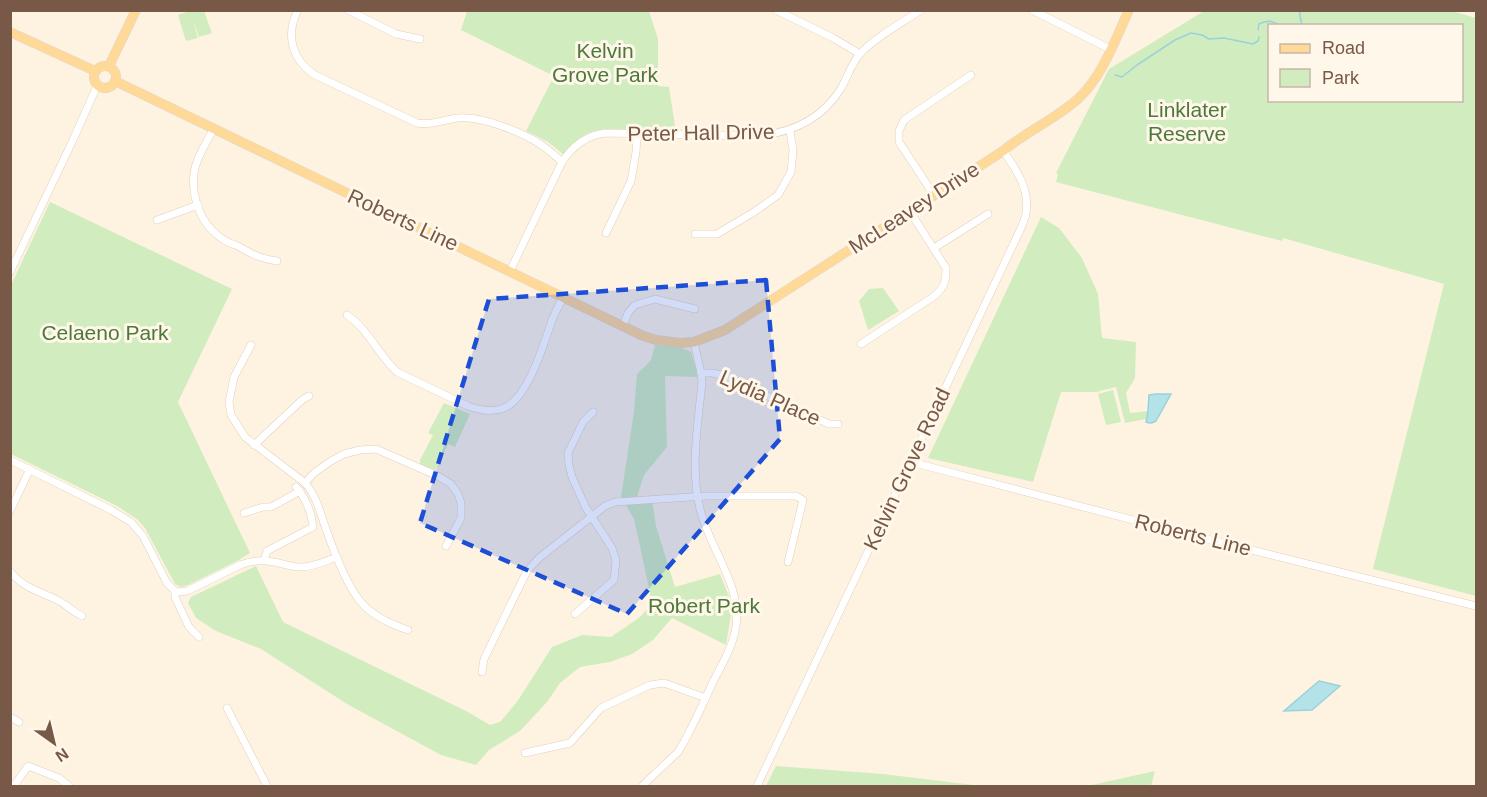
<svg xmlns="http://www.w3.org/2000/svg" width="1487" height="797" viewBox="0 0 1487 797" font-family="Arial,sans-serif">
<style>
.green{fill:#d1edbf;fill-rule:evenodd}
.water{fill:#b4e2e9;stroke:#9ad2dc;stroke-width:1.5}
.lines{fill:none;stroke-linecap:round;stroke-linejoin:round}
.stream{stroke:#9ad2dc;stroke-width:1.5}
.minor-casing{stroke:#e3cfbc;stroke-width:8}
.major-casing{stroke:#dfd7d3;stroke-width:10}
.minor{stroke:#fff;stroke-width:7}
.major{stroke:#ffd998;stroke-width:9}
.marked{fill:#1d4ed8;fill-opacity:0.2;stroke:#1d4ed8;stroke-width:4.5;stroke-dasharray:12 8;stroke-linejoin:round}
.labels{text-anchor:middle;stroke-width:6;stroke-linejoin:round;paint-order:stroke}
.park-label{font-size:21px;fill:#4c793a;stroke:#fff7ea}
.street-label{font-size:21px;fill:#785846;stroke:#fff7ea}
</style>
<rect width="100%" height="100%" fill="#fef3e1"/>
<g class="green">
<polygon points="192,10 204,11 212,33 199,37 193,21 198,38 186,41 178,15"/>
<path d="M1448,10L1476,18V596L1373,569L1444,284L1283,238L1282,241L1056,182L1058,174L1056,173L1109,69L1204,11ZM1270,26H1462V100H1270Z"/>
<path d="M467,11H649L658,39V86L669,87L675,126C668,127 662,129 656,129C619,133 589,117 564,155L548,142L526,131L554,76L461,30Z"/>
<polygon points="50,202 232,289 178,402 250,553 237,561 188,585 181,587 175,584 145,528 137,519 117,506 11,454 11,285"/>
<polygon points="1041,217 1059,228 1082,258 1098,294 1102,338 1136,342 1135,378 1126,393 1130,413 1148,411 1146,419 1125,423 1116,387 1096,392 1061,392 1033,482 928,458"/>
<polygon points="883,288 899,311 868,330 859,301 869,289"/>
<path d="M655,345C666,347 681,345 691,352L698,377L665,376L667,447L644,475L636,500L652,499L656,526L675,587L720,574L730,599L731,615L726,645L672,618L653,640L632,654L610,662L580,667L560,683L547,702L520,731L489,750L476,765L441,755L347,704L261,649L216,631L196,618L188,603L191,597L256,566L283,622L468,712L490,725L500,722L517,702L552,647L582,635L611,637L640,617L650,606V593L634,519L621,497L634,411L637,374L651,360Z"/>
<polygon points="1113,390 1121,422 1106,425 1098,394"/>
<polygon points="444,403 470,414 455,447 448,444 434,474 420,468 420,460 433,435 428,433"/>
<polygon points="776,766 883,774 982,786 766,786"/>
<polygon points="1155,771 1151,786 1087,786"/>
</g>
<g class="water">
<path d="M1156,394H1171L1156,421C1152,423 1150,424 1146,422L1148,411L1149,395Z"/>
<polygon points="1319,681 1340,686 1312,710 1284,711"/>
</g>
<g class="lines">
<g class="stream">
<polyline points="1299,10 1302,26"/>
<path d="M1258,30L1259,24C1268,20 1272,20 1280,26"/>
<polyline points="1115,75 1122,77 1137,65 1175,40 1191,33 1202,35 1209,39 1224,38 1253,44 1258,41 1259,37"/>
</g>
<g class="minor-casing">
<g id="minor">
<path d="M298,10C285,35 292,60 315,75L417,123C432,126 444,119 459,118C482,116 521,132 540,144C548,149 555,156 562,162"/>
<polyline points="348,10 396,34 420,39"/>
<polyline points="776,10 833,38 860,54"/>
<polyline points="1032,10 1110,49"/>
<path d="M213,130C208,139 202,149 198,159C187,186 197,221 221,238C226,242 232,244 238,246C252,254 260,259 277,261"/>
<polyline points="934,195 899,142 899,131 904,120 971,75"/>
<polyline points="157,220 198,205"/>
<polyline points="606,233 631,181 636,152 637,134"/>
<polyline points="695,234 717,234 754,212 778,195 791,172 793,151 790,130"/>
<polyline points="934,248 988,214"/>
<path d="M510,271L562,162C573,146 585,136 605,133L757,136C790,133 821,120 840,90C847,79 851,64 860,54C872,39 905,21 921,10"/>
<polyline points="10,272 73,140 97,86"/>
<path d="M347,315C368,329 378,354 397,372L468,406C479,410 492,413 504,408C528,398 543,346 551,323C554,314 559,306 563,297"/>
<polyline points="623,326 628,313 635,305 655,299 695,309"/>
<path d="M861,344L933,297C944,288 946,283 946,268L909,210"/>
<path d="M251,345L234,377L229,402L231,415L245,437L305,483C317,496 320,513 326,529C333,549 347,585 360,601C372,616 390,624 408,630"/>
<polyline points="701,373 712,373 722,375 829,424 838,424"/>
<polyline points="254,445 302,400 309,396"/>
<polyline points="10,460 111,510 131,522 143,536 167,583 175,591 175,597 189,627 199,637"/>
<polyline points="911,462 1179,532 1476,606"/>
<polyline points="305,483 314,473 331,461 344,454 360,450 376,449 438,476 451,484 458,494 461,503 461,518 446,546"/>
<polyline points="10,511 30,469"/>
<polyline points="244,513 263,507 271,507 300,491"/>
<path d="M264,560L267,551L313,527C312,513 305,497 296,487"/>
<path d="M10,571C23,589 43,592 61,602C68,607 74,612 82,616"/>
<path d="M175,591L179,592L187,591L240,565C251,561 261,559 273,562C282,563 291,567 301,567C314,567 325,561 337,557"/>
<polyline points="575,614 614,580 616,560 612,548 586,508 572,477 569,465 568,453 583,422 593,412"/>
<polyline points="482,672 484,659 527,571 539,558 605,506 615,502 706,496 796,496 803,500 788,562"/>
<polyline points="227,708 267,786"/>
<polyline points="10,717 19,722"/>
<polyline points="525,753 570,743 601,708 650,685 664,683 706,698"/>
<polyline points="10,784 14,786 28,766 59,778 69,786"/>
<path d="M642,786L678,752L684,742C694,723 703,704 712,684C721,666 733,647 736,626C742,585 709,548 700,509C690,468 698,424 702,382L701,373L694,342"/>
<path d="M757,786L1022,226C1023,222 1026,217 1026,213C1030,190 1016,168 1003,151"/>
</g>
</g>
<g class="major-casing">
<g id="major">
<polyline points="10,32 95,71"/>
<circle cx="105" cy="77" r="11"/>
<polyline points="109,66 136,10"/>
<path d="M115,81C290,167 466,249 641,335L656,340L680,343L694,342L725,330L1003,151C1027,131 1056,119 1079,98C1103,75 1115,40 1129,10"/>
</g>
</g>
<use href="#minor" class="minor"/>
<use href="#major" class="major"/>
</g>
<path class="marked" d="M766,280L780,439L627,614L420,523L489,299Z"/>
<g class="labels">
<g class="park-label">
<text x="605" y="58">Kelvin<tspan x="605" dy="24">Grove Park</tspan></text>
<text x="1187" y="117">Linklater<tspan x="1187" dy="24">Reserve</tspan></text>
<text x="105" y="340">Celaeno Park</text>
<text x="704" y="613">Robert Park</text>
</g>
<g class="street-label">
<text transform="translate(701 133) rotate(-1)" y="7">Peter Hall Drive</text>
<text transform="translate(914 208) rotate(-33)" y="7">McLeavey Drive</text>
<text transform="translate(403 220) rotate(25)" y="7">Roberts Line</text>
<text transform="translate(770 398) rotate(24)" y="7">Lydia Place</text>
<text transform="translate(907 469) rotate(-65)" y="7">Kelvin Grove Road</text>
<text transform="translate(1193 535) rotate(14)" y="7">Roberts Line</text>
</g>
</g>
<rect width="1487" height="797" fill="none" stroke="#785846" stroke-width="24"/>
<rect x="1268" y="24" width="195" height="78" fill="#fff7ea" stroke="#c9b7a8" stroke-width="1.5"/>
<rect x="1280" y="44" width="30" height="9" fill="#ffd998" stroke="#c9b7a8" stroke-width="1.5"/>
<text x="1322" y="54" font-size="18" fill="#785846">Road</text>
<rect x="1280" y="69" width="30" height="18" fill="#d1edbf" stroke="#c9b7a8" stroke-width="1.5"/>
<text x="1322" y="84" font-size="18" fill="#785846">Park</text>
<g transform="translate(54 743) rotate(146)" stroke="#fff7ea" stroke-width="4.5" paint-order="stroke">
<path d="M0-4.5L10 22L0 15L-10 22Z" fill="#785846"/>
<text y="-9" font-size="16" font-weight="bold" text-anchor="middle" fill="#785846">N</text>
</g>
</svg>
